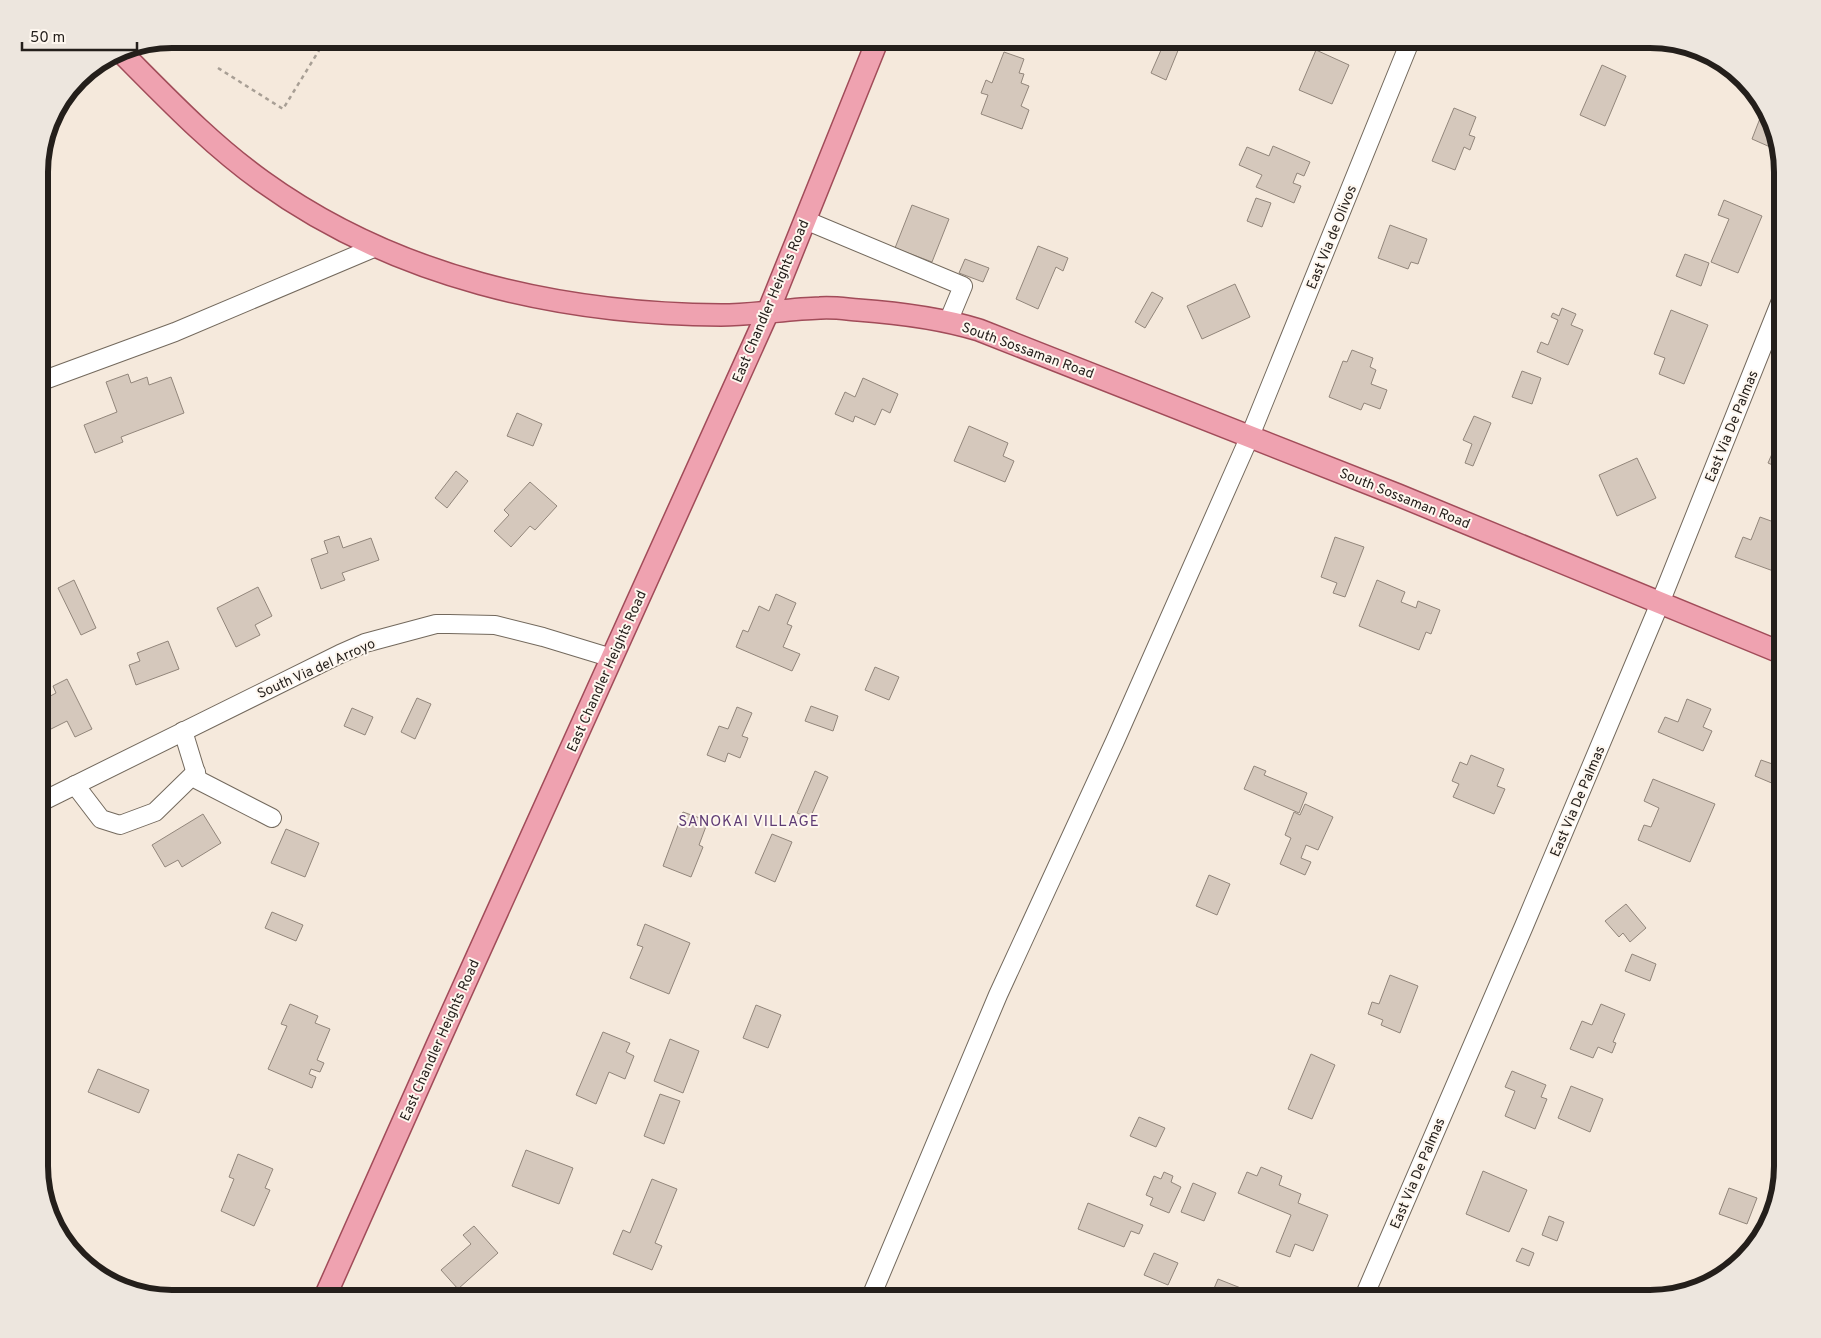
<svg xmlns="http://www.w3.org/2000/svg" width="1821" height="1338" viewBox="0 0 1821 1338" font-family="Overpass,sans-serif">
<style>
.building{fill:#d5c8bc;stroke:#92867b}
.lines{fill:none;stroke-linecap:round;stroke-linejoin:round}
.minor-casing{stroke:#73695d;stroke-width:20}
.major-casing{stroke:#a14c59;stroke-width:24}
.path{stroke:#a89f95;stroke-width:2.5;stroke-dasharray:4 4;stroke-linecap:butt}
.minor{stroke:#fff;stroke-width:18}
.major{stroke:#efa2b0;stroke-width:21}
.labels{text-anchor:middle;stroke-width:4;stroke-linejoin:round;paint-order:stroke}
.street-label{font-size:14px;fill:#241f1b;stroke:#fef7ef}
.neighbourhood-label{font-size:15px;letter-spacing:1px;fill:#5e3b74;stroke:#fef7ef}
.rim{fill:none;stroke:#241f1b;stroke-width:6}
</style>
<rect width="100%" height="100%" fill="#f5e9dc"/>
<g class="building">
<polygon points="1473,39 1491,39 1488,45"/>
<polygon points="1165,41 1179,48 1166,80 1151,73"/>
<polygon points="1674,43 1692,46 1715,58 1713,64 1672,48"/>
<polygon points="1316,50 1349,65 1332,104 1299,90"/>
<polygon points="1004,52 1024,59 1019,73 1024,74 1021,83 1029,86 1021,106 1029,110 1022,129 981,114 988,95 981,93 986,80 992,83"/>
<polygon points="1602,65 1626,76 1605,126 1580,115"/>
<polygon points="1454,108 1476,117 1469,135 1475,137 1470,150 1464,147 1455,170 1432,161"/>
<polygon points="1764,108 1768,113 1777,150 1752,139"/>
<polygon points="1273,146 1310,162 1304,176 1297,173 1293,183 1301,186 1294,203 1256,187 1262,175 1239,165 1247,147 1269,156"/>
<polygon points="1256,198 1271,203 1262,227 1247,221"/>
<polygon points="1724,200 1762,216 1738,273 1711,262 1729,219 1718,215"/>
<polygon points="912,205 949,219 932,262 895,248"/>
<polygon points="1390,225 1427,239 1418,264 1411,262 1408,269 1378,258"/>
<polygon points="1038,246 1068,258 1063,271 1056,267 1038,309 1016,299"/>
<polygon points="1685,254 1709,263 1701,286 1676,276"/>
<polygon points="965,259 989,268 983,282 959,273"/>
<polygon points="1235,284 1250,317 1202,339 1187,306"/>
<polygon points="1152,292 1163,298 1145,328 1135,322"/>
<polygon points="1562,308 1576,314 1571,325 1583,330 1568,365 1537,352 1541,342 1548,345 1558,320 1551,317 1553,313 1559,316"/>
<polygon points="1671,310 1708,325 1684,384 1659,374 1665,358 1654,354"/>
<polygon points="1352,350 1373,358 1370,367 1376,370 1371,384 1387,390 1380,409 1364,403 1361,410 1329,397 1343,361 1347,362"/>
<polygon points="1522,371 1541,378 1532,404 1512,397"/>
<polygon points="128,374 131,383 147,377 149,385 171,377 184,413 121,437 123,442 95,453 84,425 117,412 106,382"/>
<polygon points="863,378 898,394 890,413 882,409 875,425 855,416 853,422 835,414 845,392 855,397"/>
<polygon points="517,413 542,424 533,446 507,436"/>
<polygon points="1474,416 1491,423 1473,466 1465,463 1472,444 1463,440"/>
<polygon points="1782,419 1782,469 1768,463 1779,438 1775,436"/>
<polygon points="969,426 1008,443 1003,456 1014,461 1005,482 954,461"/>
<polygon points="1637,458 1656,498 1617,516 1599,475"/>
<polygon points="456,471 468,481 447,508 435,498"/>
<polygon points="530,482 557,506 535,530 530,526 511,547 494,531 509,515 504,510"/>
<polygon points="1760,517 1782,525 1782,556 1776,572 1735,557 1743,537 1751,540"/>
<polygon points="339,536 343,548 371,538 379,560 342,573 345,580 321,589 311,559 328,553 324,541"/>
<polygon points="1335,537 1364,547 1345,597 1333,593 1337,583 1321,577"/>
<polygon points="74,580 96,628 81,635 58,588"/>
<polygon points="1377,580 1405,592 1401,602 1416,608 1418,601 1440,610 1431,634 1426,632 1419,650 1359,626"/>
<polygon points="258,587 272,616 255,625 260,635 236,647 217,608"/>
<polygon points="776,594 796,603 787,624 792,626 783,647 800,654 792,671 736,647 743,630 748,632 759,606 769,611"/>
<polygon points="168,641 179,669 136,685 129,665 140,661 137,653"/>
<polygon points="875,667 899,677 889,700 865,690"/>
<polygon points="67,679 92,729 75,737 67,721 43,733 39,724 39,702 56,693 53,686"/>
<polygon points="417,698 431,704 415,739 401,732"/>
<polygon points="1687,699 1711,709 1703,727 1712,731 1703,751 1658,732 1665,717 1678,722"/>
<polygon points="811,706 838,716 833,731 805,721"/>
<polygon points="737,707 752,713 742,736 748,738 740,758 728,753 725,762 707,755 719,726 728,729"/>
<polygon points="352,708 373,717 365,735 344,726"/>
<polygon points="1471,755 1504,769 1497,786 1505,789 1494,814 1453,797 1459,784 1452,781 1460,762 1467,765"/>
<polygon points="1761,760 1781,767 1774,784 1755,776"/>
<polygon points="1254,766 1266,771 1264,775 1307,793 1299,813 1244,789"/>
<polygon points="815,771 828,777 810,818 797,813"/>
<polygon points="1653,779 1715,804 1690,862 1638,840 1644,825 1651,827 1659,808 1644,801"/>
<polygon points="1305,804 1333,817 1318,850 1306,845 1301,858 1311,862 1305,875 1280,864 1291,838 1285,835 1294,812 1300,815"/>
<polygon points="683,812 708,821 699,845 703,847 691,877 663,866"/>
<polygon points="203,814 221,843 182,867 178,860 165,867 152,845"/>
<polygon points="286,829 319,843 305,877 271,863"/>
<polygon points="772,834 792,842 775,882 755,873"/>
<polygon points="1209,875 1230,884 1217,915 1196,906"/>
<polygon points="1626,904 1646,928 1630,942 1623,933 1619,937 1605,921"/>
<polygon points="272,912 303,925 296,941 265,928"/>
<polygon points="645,924 690,943 669,994 630,978 643,947 637,945"/>
<polygon points="1632,954 1656,964 1650,981 1625,971"/>
<polygon points="1390,975 1418,986 1400,1033 1381,1025 1383,1020 1368,1014 1372,1002 1379,1004"/>
<polygon points="290,1004 318,1016 315,1023 330,1029 317,1060 324,1063 320,1072 311,1069 309,1074 316,1077 312,1088 268,1069 287,1026 281,1024"/>
<polygon points="1601,1004 1625,1014 1613,1042 1616,1043 1612,1053 1598,1047 1593,1058 1570,1049 1582,1021 1592,1025"/>
<polygon points="756,1005 781,1015 768,1048 743,1038"/>
<polygon points="603,1032 630,1043 626,1052 634,1056 625,1079 609,1072 596,1104 576,1095"/>
<polygon points="670,1039 699,1051 683,1093 654,1081"/>
<polygon points="1311,1054 1335,1065 1312,1119 1288,1109"/>
<polygon points="98,1069 149,1090 139,1113 88,1092"/>
<polygon points="1512,1071 1546,1085 1541,1097 1547,1099 1535,1129 1505,1116 1515,1091 1505,1087"/>
<polygon points="1571,1086 1603,1099 1590,1132 1558,1118"/>
<polygon points="660,1094 680,1101 664,1144 644,1136"/>
<polygon points="1139,1117 1165,1128 1156,1147 1130,1136"/>
<polygon points="526,1150 573,1168 559,1204 512,1186"/>
<polygon points="238,1154 273,1169 265,1188 270,1190 254,1226 221,1211 234,1179 229,1177"/>
<polygon points="1261,1167 1282,1176 1279,1185 1301,1194 1298,1203 1328,1215 1313,1251 1295,1244 1290,1257 1276,1252 1291,1215 1238,1193 1247,1172 1257,1176"/>
<polygon points="1483,1171 1527,1190 1509,1232 1466,1214"/>
<polygon points="1164,1172 1173,1176 1171,1182 1181,1187 1169,1213 1150,1205 1153,1198 1146,1195 1154,1176 1161,1179"/>
<polygon points="652,1179 677,1189 655,1243 662,1246 652,1270 613,1254 623,1230 630,1233"/>
<polygon points="1193,1183 1216,1193 1204,1221 1181,1212"/>
<polygon points="1729,1188 1757,1198 1747,1224 1719,1214"/>
<polygon points="1088,1203 1143,1225 1139,1234 1131,1231 1124,1247 1078,1229"/>
<polygon points="1549,1216 1564,1222 1557,1241 1542,1235"/>
<polygon points="474,1226 498,1253 458,1289 441,1270 471,1244 463,1235"/>
<polygon points="1522,1248 1534,1253 1529,1266 1516,1261"/>
<polygon points="1154,1253 1178,1263 1168,1285 1144,1275"/>
<polygon points="1218,1279 1261,1296 1260,1299 1196,1299 1198,1293 1210,1298"/>
<polygon points="175,1292 194,1299 172,1299"/>
</g>
<g class="lines">
<g class="minor-casing">
<g id="minor">
<polyline points="805,220 963,286 948,322"/>
<polyline points="39,382 175,332 376,247"/>
<polyline points="183,731 198,780 272,818"/>
<polyline points="75,785 101,819 120,825 155,812 196,772"/>
<polyline points="39,803 340,654 365,643 436,624 449,624 495,625 543,637 612,658"/>
<polyline points="870,1299 998,995 1115,741 1250,436 1411,39"/>
<polyline points="1363,1299 1524,926 1660,603 1782,298"/>
</g>
</g>
<g class="major-casing">
<g id="major">
<path d="M119,50C165,96 209,143 262,181C395,277 559,314 721,315C754,315 787,309 820,308C833,307 846,309 858,310C899,313 940,318 979,330L1398,495L1782,653"/>
<polyline points="324,1299 438,1043 768,312 878,39"/>
</g>
</g>
<polyline class="path" points="218,68 283,109 326,39"/>
<use href="#minor" class="minor"/>
<use href="#major" class="major"/>
</g>
<g class="labels">
<g class="street-label">
<text transform="translate(1331 237) rotate(-68)" y="5">East Via de Olivos</text>
<text transform="translate(770 301) rotate(-67)" y="5">East Chandler Heights Road</text>
<text transform="translate(1028 350) rotate(20)" y="5">South Sossaman Road</text>
<text transform="translate(1731 426) rotate(-68)" y="5">East Via De Palmas</text>
<text transform="translate(1405 498) rotate(22)" y="5">South Sossaman Road</text>
<text transform="translate(316 668) rotate(-24)" y="5">South Via del Arroyo</text>
<text transform="translate(606 671) rotate(-66)" y="5">East Chandler Heights Road</text>
<text transform="translate(1577 801) rotate(-67)" y="5">East Via De Palmas</text>
<text transform="translate(439 1040) rotate(-66)" y="5">East Chandler Heights Road</text>
<text transform="translate(1417 1173) rotate(-67)" y="5">East Via De Palmas</text>
</g>
<g class="neighbourhood-label">
<text x="749" y="826">SANOKAI VILLAGE</text>
</g>
</g>
<path d="M0 0H1821V1338H0ZM172 48H1650A124 124 0 0 1 1774 172V1166A124 124 0 0 1 1650 1290H172A124 124 0 0 1 48 1166V172A124 124 0 0 1 172 48Z" fill="#ede6de" fill-rule="evenodd"/>
<path class="rim" d="M172 48H1650A124 124 0 0 1 1774 172V1166A124 124 0 0 1 1650 1290H172A124 124 0 0 1 48 1166V172A124 124 0 0 1 172 48Z"/>
<path d="M22 42v8h115v-8" fill="none" stroke="#241f1b" stroke-width="2.5"/>
<text x="30" y="42" font-size="15" fill="#241f1b" stroke="#fef7ef" stroke-width="4" paint-order="stroke">50 m</text>
</svg>
